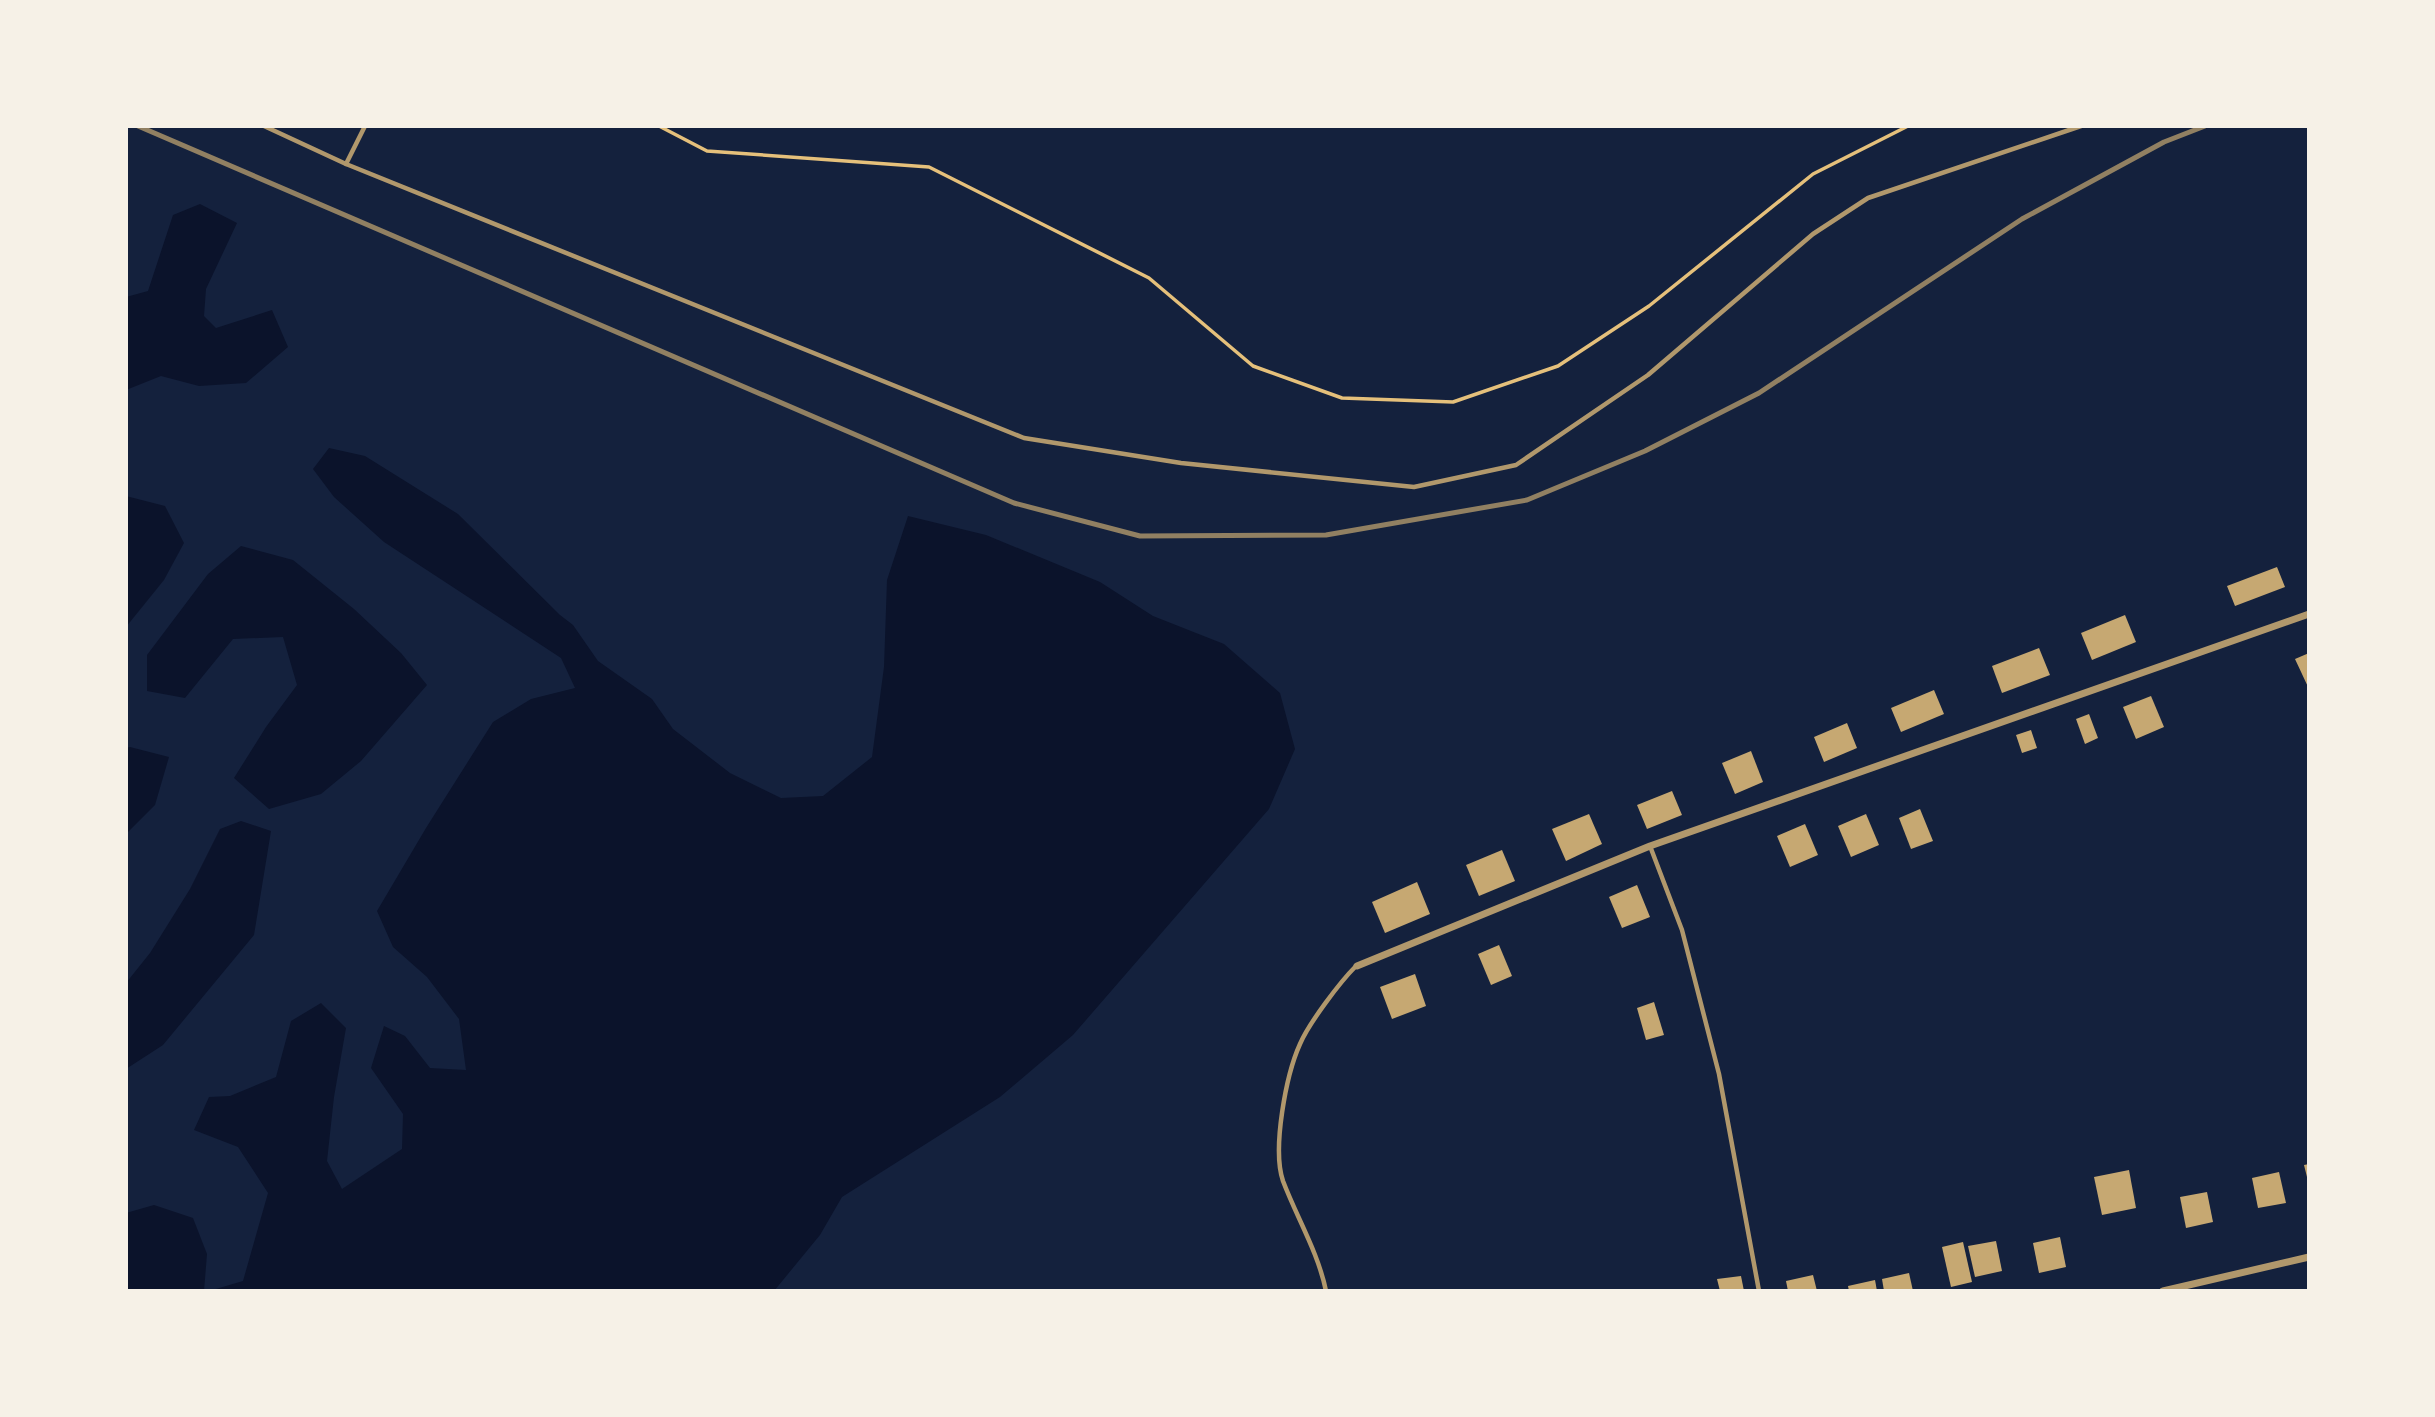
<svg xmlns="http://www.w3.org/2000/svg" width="2435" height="1417" viewBox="0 0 2435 1417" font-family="'Open Sans',sans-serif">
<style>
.water{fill:#0b132b}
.building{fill:#c6a872}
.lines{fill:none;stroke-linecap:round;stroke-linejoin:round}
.path{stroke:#e5c07b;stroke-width:3.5}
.service{stroke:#b1986c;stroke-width:4.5}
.minor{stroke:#b1986c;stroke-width:7}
.rail{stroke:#918062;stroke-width:5}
</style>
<rect width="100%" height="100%" fill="#14213d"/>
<g class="water">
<polygon points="200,204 237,223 206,289 204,316 216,328 272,310 288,347 246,383 199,386 161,376 126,390 126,297 148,291 173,215"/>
<polygon points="329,448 365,456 458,514 560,615 573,625 598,661 652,699 673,729 730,773 781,798 823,796 872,757 884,667 887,580 908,516 986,535 1100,582 1153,616 1224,644 1280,693 1295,749 1269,809 1073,1035 1000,1097 842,1197 820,1235 774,1291 209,1291 243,1281 268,1193 238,1147 194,1130 209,1097 230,1096 276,1077 291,1021 321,1003 346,1028 334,1097 327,1161 342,1189 402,1149 403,1114 371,1068 384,1026 405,1036 430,1068 466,1070 459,1019 427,977 393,947 377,911 426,828 493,722 531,699 575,688 561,658 384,542 334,497 313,469"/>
<polygon points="126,496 165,506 184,543 164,580 126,627"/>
<polygon points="241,546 293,560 354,609 401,653 427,685 361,761 321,794 269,809 234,778 266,727 297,685 283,637 233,639 185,698 147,691 147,655 208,574"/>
<polygon points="130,747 169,757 155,805 126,834 126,748"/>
<polygon points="241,821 271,831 254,935 163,1045 126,1069 126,983 150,953 190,889 220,829"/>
<polygon points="154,1205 193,1218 207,1254 204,1291 126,1291 126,1213"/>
</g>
<g class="building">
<polygon points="2277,567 2285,587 2235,606 2227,586"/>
<polygon points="2125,615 2136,642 2092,660 2081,633"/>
<polygon points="2039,648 2050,675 2002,693 1992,666"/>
<polygon points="2309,653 2309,689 2295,659"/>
<polygon points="1934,690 1944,714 1901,732 1891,708"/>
<polygon points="2151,696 2164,727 2136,739 2123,707"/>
<polygon points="2089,714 2098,738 2085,744 2076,719"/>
<polygon points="1847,723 1857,748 1824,762 1814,737"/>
<polygon points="2031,730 2037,748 2022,753 2016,735"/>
<polygon points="1751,751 1763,782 1735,794 1722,763"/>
<polygon points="1672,791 1682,815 1647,829 1637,805"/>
<polygon points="1920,809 1933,841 1911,849 1899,818"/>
<polygon points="1589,814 1602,844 1566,861 1552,829"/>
<polygon points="1866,814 1879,845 1851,857 1838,826"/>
<polygon points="1805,824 1818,855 1790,867 1777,836"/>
<polygon points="1502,850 1515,881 1479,896 1466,865"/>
<polygon points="1417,882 1430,914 1385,933 1372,902"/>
<polygon points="1637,885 1650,917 1622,928 1609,897"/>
<polygon points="1499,945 1512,976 1491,985 1478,954"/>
<polygon points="1415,974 1426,1006 1392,1019 1380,987"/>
<polygon points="1654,1002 1664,1035 1646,1040 1637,1008"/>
<polygon points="2309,1164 2309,1180 2308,1181 2304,1165"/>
<polygon points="2129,1170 2136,1208 2102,1215 2094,1177"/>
<polygon points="2279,1172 2286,1203 2258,1208 2252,1178"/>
<polygon points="2207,1192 2213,1222 2186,1228 2180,1197"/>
<polygon points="2060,1237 2066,1267 2039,1273 2033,1243"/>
<polygon points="1996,1241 2002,1271 1975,1277 1968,1246"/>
<polygon points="1963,1242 1972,1282 1951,1287 1942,1247"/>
<polygon points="1909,1273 1913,1291 1884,1291 1882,1279"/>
<polygon points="1813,1275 1817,1291 1788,1291 1786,1281"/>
<polygon points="1741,1276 1744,1291 1720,1291 1717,1279"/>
<polygon points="1875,1280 1877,1291 1849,1291 1848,1286"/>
</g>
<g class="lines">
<polyline class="path" points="659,126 707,151 929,167 1149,278 1253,366 1342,398 1453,402 1558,366 1649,306 1813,174 1908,126"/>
<g class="service">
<polyline points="264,126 346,164 1024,438 1181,463 1414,487 1516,465 1648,375 1813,234 1868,198 2081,126"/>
<polyline points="346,164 365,126"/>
<polyline points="1650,846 1682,930 1719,1074 1759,1291"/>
<path d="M1326,1291C1318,1252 1297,1218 1283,1181C1272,1149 1286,1075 1300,1044C1309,1023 1340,982 1356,966"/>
</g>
<g class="minor">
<polyline points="1357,966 1650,846 2309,614"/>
<polyline points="2163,1291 2309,1257"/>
</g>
<polyline class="rail" points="138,126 1014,503 1140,536 1326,535 1527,500 1645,451 1759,393 2022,219 2164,142 2205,126"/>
</g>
<rect width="2435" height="1417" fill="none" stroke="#f6f1e7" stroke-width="256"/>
</svg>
